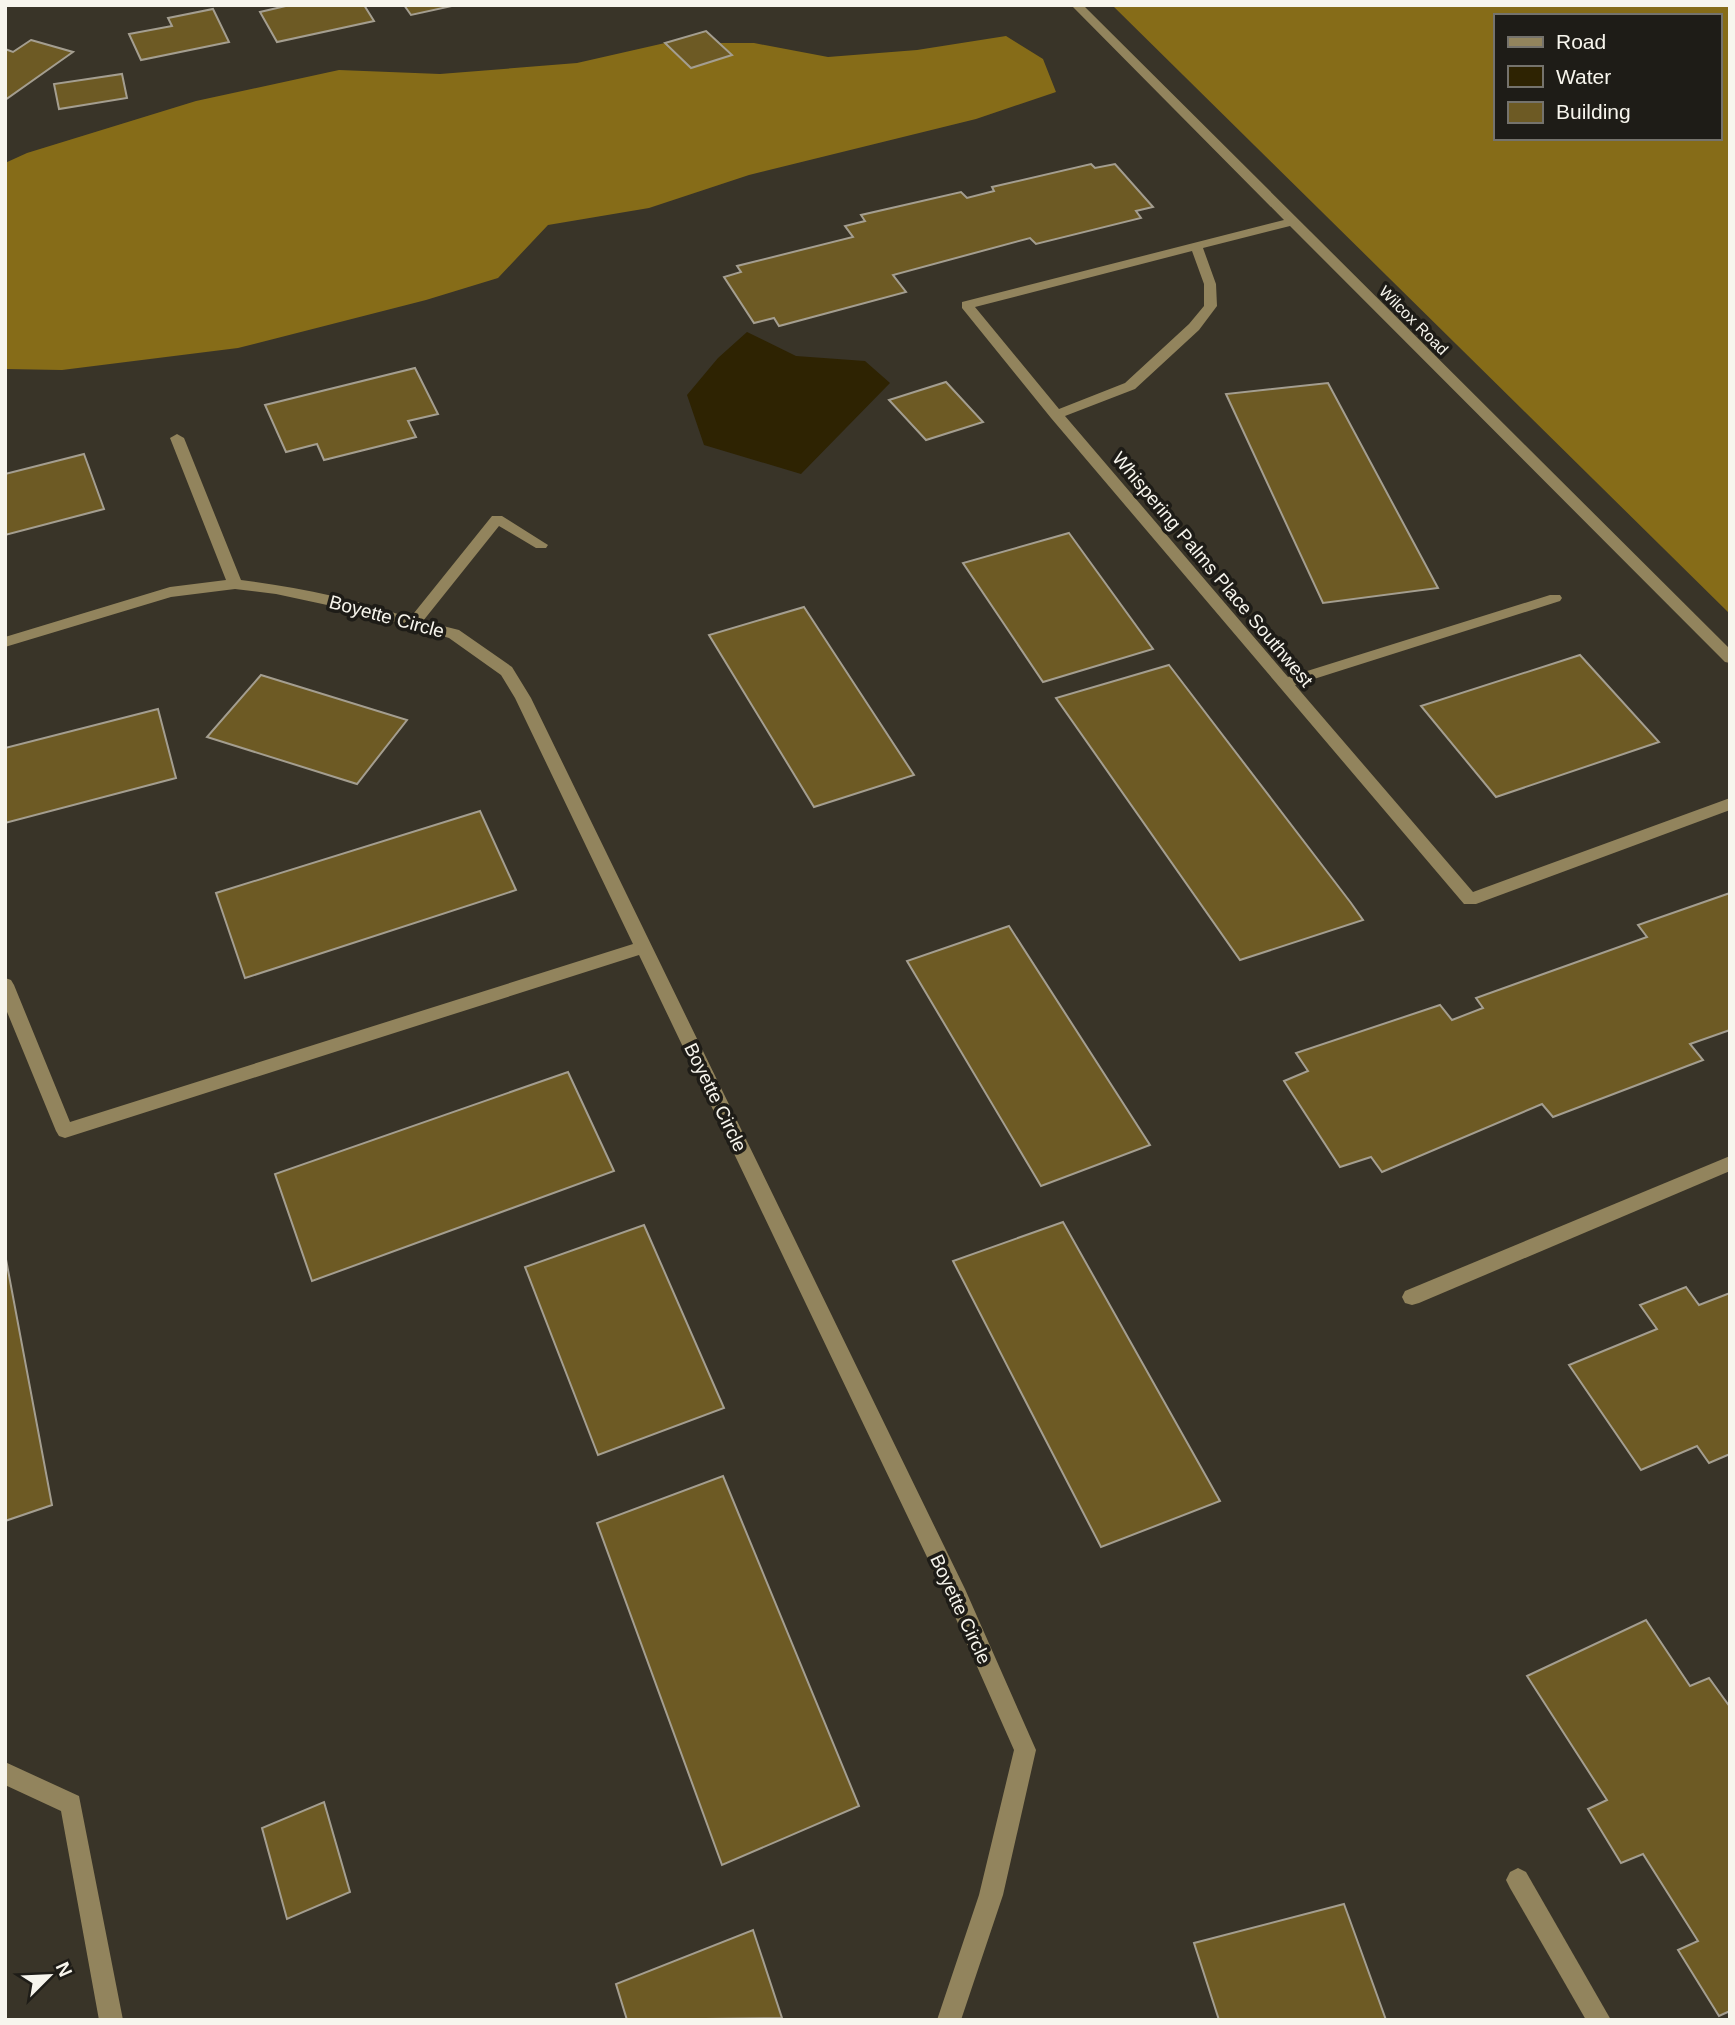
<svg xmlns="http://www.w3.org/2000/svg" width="1735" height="2025" viewBox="0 0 1735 2025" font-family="Helvetica,sans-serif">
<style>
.forest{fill:#866c18;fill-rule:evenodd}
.water{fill:#2e2302}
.building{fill:#6d5a24;stroke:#a49e90;stroke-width:2}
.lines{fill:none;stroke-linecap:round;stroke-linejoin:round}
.minor{fill:#92845d;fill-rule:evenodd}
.labels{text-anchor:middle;stroke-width:7;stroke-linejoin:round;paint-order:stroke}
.far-street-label{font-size:16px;fill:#f7f5ed;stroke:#1e1c17}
.street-label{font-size:19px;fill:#f7f5ed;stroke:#1e1c17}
</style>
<rect width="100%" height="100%" fill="#393428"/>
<g class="forest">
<path d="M1112,5H1730V614ZM1495,16H1719V138H1495Z"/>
<polygon points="1006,36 1043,59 1056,92 976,119 749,175 649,208 548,225 498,278 426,300 238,348 62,370 5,369 5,163 27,153 196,101 339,70 440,74 577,63 665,43 754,43 828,57 917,50"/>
</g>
<polygon class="water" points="747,332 796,356 865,361 890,383 801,474 704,445 687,395 718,358"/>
<g class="building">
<polygon points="290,5 364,5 374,21 277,42 260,12"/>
<polygon points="404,5 452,5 452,6 411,15"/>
<polygon points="213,9 229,42 141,60 129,34 172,26 168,18"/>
<polygon points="706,31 732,55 691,68 665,43"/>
<polygon points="31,40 73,52 5,100 5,49 13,52"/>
<polygon points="122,74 127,98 59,109 54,84"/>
<polygon points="1091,164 1095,168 1115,164 1153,207 1136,211 1141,218 1036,244 1030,238 893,275 906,292 779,326 774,318 754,323 724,277 741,272 737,266 853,237 845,226 865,221 861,215 961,192 967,198 994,191 992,187"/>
<polygon points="415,368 438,414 408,421 416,437 324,460 317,444 286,452 265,405"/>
<polygon points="946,382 983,422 926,440 889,400"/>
<polygon points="1328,383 1438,588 1323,603 1226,394"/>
<polygon points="84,454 104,509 5,535 5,474"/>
<polygon points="1069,533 1153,649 1043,682 963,563"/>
<polygon points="804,607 857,688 914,775 814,807 709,635"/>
<polygon points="1580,655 1659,742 1496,797 1421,706"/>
<polygon points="1169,665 1351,903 1363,920 1240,960 1056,698"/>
<polygon points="261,675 407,720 357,784 207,737"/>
<polygon points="158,709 176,778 5,823 5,748"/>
<polygon points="480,811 516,890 245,978 216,893"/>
<polygon points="1730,893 1730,1030 1690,1044 1703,1060 1553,1117 1542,1104 1382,1172 1371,1157 1340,1167 1284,1081 1308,1071 1296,1053 1440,1005 1452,1020 1483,1008 1476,998 1647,937 1638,925"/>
<polygon points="1009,926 1150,1145 1041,1186 907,961"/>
<polygon points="568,1072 614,1171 312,1281 275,1174"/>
<polygon points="1063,1222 1220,1501 1101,1547 953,1261"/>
<polygon points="644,1225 724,1408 598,1455 525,1267"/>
<polygon points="5,1254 52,1505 5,1521"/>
<polygon points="1686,1287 1699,1305 1730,1293 1730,1454 1709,1463 1697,1446 1641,1470 1569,1365 1657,1329 1640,1305"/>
<polygon points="723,1476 859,1806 722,1865 597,1523"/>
<polygon points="1646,1620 1690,1686 1709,1678 1730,1707 1730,2011 1719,2016 1678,1950 1698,1941 1643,1854 1621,1863 1588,1809 1607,1800 1527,1676"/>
<polygon points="324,1802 350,1892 287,1919 262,1828"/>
<polygon points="1344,1904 1386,2020 1219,2020 1194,1943"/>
<polygon points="753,1930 782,2018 627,2020 616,1984"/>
</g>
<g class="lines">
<g class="minor">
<path d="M1071,5H1083L1730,649V663L1725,662L1290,226L1203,248L1216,284L1217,306L1199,330L1135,389L1065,416L1288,677L1550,595H1560L1562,598L1560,601L1295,685L1473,892L1730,798V810L1476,904H1464L1051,418L962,308V302L1284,220ZM1192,251L1204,284V306L1189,324L1125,383L1059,409L975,307Z"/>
<path d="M177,434L184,438L241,580C298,587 355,599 410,618L492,516H502L548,545L546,548H536L499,526L423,621L459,630L512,667L531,698L965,1589L1036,1750L1003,1895L961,2020H937L979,1895L1014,1750L949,1603L639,955L65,1138L59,1136L56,1131L5,1007V978L11,980L14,985L70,1122L633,944L515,698L501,675L449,638L369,614L276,594L235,589L171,597L5,647V637L170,587L226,580L170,438Z"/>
<polygon points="1730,1156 1730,1171 1419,1303 1412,1305 1405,1303 1402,1297 1405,1291"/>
<polygon points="5,1762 79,1796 123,2020 99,2020 61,1811 5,1785"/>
<polygon points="1518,1868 1526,1872 1611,2020 1586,2020 1510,1888 1506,1880 1510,1872"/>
</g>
</g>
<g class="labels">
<g class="far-street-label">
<text transform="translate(1414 320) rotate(45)" y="6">Wilcox Road</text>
</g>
<g class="street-label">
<text transform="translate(1213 569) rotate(50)" y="7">Whispering Palms Place Southwest</text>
<text transform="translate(387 616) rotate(15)" y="7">Boyette Circle</text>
<text transform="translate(716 1097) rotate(64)" y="7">Boyette Circle</text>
<text transform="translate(961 1609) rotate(65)" y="7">Boyette Circle</text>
</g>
</g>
<rect width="1735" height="2025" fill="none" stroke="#f7f5ed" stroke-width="14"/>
<rect x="1494" y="14" width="228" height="126" fill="#1e1c17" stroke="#75736d" stroke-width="2"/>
<rect x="1508" y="37" width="35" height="10" fill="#92845d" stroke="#75736d" stroke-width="2"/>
<text x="1556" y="49" font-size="21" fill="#f7f5ed">Road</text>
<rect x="1508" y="66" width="35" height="21" fill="#2e2302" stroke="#75736d" stroke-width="2"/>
<text x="1556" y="84" font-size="21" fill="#f7f5ed">Water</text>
<rect x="1508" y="102" width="35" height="21" fill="#6d5a24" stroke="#75736d" stroke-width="2"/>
<text x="1556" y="119" font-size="21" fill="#f7f5ed">Building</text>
<g transform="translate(49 1976) rotate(66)" stroke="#1e1c17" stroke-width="5" paint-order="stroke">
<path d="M0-5L12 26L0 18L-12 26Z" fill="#f7f5ed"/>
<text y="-10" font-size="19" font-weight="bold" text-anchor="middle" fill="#f7f5ed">N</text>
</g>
</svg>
